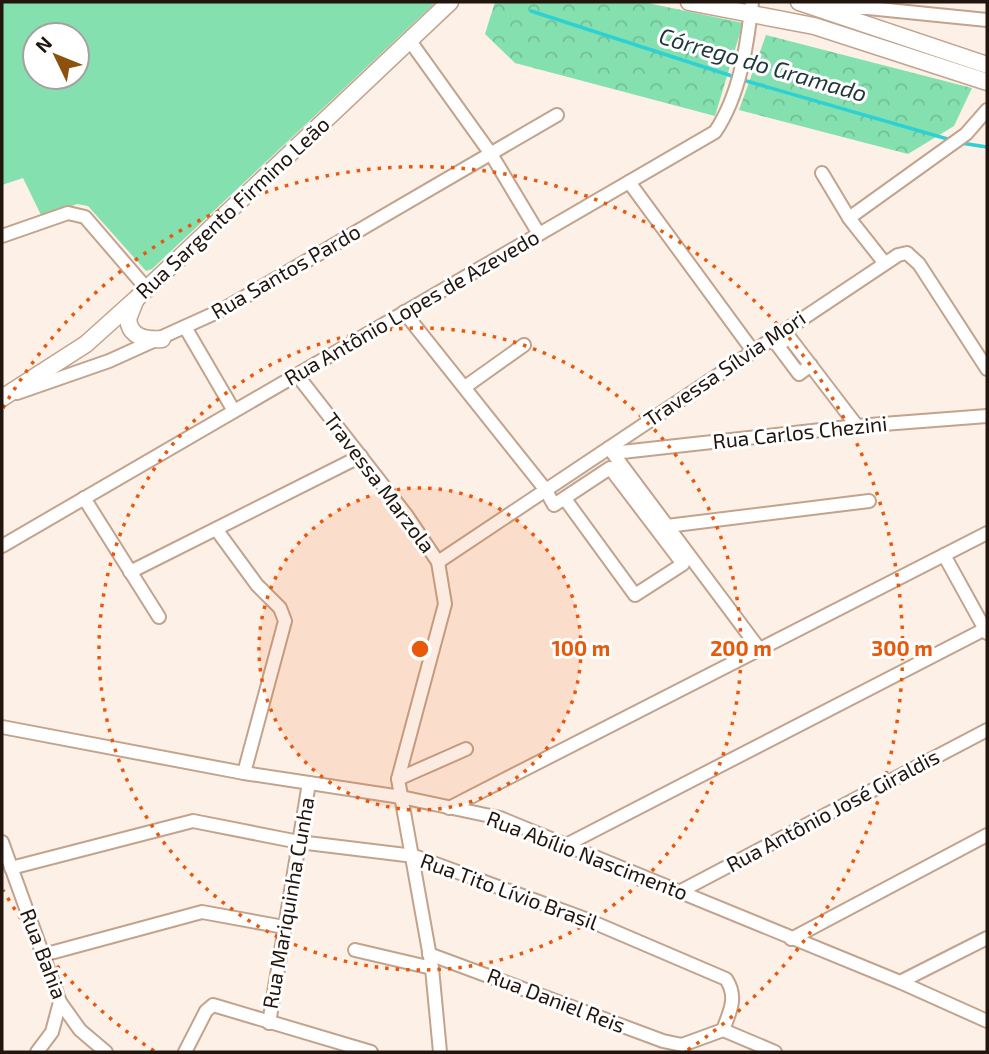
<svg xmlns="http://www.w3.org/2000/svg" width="989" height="1054" viewBox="0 0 989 1054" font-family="'Exo 2',sans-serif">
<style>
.grass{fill:#85e0af;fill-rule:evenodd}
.forest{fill:url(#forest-crowns)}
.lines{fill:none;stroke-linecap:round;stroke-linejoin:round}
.stream{stroke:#2ed1d3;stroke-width:3.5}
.street-casing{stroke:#c2a38d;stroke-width:16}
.secondary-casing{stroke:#c2a38d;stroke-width:19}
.street{stroke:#fff;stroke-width:12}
.secondary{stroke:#fff;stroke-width:16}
.ring{fill:none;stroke:#e8590c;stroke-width:3.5;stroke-dasharray:3.5 7}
.labels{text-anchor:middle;stroke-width:6;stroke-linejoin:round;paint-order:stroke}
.street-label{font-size:21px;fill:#21150d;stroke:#fff}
.water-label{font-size:23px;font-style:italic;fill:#1e3738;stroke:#fff}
.centre{fill:#e8590c;stroke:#fff;stroke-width:3.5}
.ring-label{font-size:21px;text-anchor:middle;font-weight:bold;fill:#e8590c;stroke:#fff;stroke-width:6;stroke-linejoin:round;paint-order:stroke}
</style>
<defs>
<pattern id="forest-crowns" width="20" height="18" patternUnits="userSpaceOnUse" patternTransform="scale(1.75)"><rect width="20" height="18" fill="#85e0af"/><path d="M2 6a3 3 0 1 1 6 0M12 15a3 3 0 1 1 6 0" fill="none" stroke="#73bf95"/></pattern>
</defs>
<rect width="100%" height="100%" fill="#fdf0e6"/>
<path class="grass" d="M2,2H436L152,269L146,271L88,206L77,204L42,217L23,178L2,185ZM35,35H77V77H35Z"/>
<g class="forest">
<polygon points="495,2 643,2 743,23 715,116 515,63 485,34"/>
<polygon points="766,35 972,88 954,126 908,154 739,110"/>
</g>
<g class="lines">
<g class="stream">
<polyline points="531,11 735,77"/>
<polyline points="743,80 951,140"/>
<polyline points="961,143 987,147"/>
</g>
<g class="street-casing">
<g id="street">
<polyline points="827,8 868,8 987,20"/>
<polyline points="410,41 491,154 539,234"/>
<polyline points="822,173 849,218 883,261"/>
<polyline points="629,182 753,351"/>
<polyline points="849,218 966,134 987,110"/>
<polyline points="2,236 68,213 85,217 147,289"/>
<polyline points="404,312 545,489 554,505 610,468 683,564 635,595 565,499"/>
<polyline points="185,327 234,411"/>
<polyline points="811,365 799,374 778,346 789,337 857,426"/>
<polyline points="297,375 407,516 438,562 445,604 398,779 432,968 440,1052"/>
<polyline points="465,387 524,345"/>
<polyline points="17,393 109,361 224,309 557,115"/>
<polyline points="609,448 760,650"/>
<polyline points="613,453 857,426 987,416"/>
<polyline points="84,498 159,617"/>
<polyline points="667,526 869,501"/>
<polyline points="216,529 257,585 280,608 285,621 244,773"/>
<path d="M2,546L715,132C740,95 747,46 752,2"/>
<polyline points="944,555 987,633"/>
<polyline points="438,562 898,255 907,253 919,264 987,369"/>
<polyline points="130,572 361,456"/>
<polyline points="2,727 244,773 401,797 500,818 900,982 987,1021"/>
<polyline points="398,779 466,749"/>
<polyline points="449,808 987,533"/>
<polyline points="2,842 60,1002 80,1030 106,1052"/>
<polyline points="566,845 987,628"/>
<path d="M11,868L193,821L299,842L414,856L588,920L726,979C738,997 730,1011 723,1030L775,1052"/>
<polyline points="679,892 987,730"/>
<polyline points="791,939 987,835"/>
<polyline points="355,950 432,968"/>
<polyline points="429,954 663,1041 682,1045 723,1030"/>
<polyline points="43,955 202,912 284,927"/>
<polyline points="900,982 987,938"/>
<polyline points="269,1023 309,783"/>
<polyline points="37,1052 52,1032 60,1002"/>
<polyline points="185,1052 206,1011 213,1005 371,1052"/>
</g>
</g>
<g class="secondary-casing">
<g id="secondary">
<polyline points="689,2 814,26 987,82"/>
<polyline points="799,2 987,65"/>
<path d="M135,301L128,319C130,338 146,340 162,339"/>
<polyline points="2,398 86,344 136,299 450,2"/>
</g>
</g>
<use href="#street" class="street"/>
<use href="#secondary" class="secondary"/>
</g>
<circle cx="420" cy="649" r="161" fill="#e8590c" fill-opacity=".12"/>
<g class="ring">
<circle cx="420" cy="649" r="161"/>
<circle cx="420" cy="649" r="321"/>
<path d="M154 1051A482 482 0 0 1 3 890M3 408A482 482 0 1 1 686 1051"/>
</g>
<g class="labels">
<g class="street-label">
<text transform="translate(233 208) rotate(-43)" y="7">Rua Sargento Firmino Leão</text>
<text transform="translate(286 272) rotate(-30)" y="7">Rua Santos Pardo</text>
<text transform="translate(412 308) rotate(-30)" y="7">Rua Antônio Lopes de Azevedo</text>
<text transform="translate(725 369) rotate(-34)" y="7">Travessa Sílvia Mori</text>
<text transform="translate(800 433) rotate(-6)" y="7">Rua Carlos Chezini</text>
<text transform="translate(379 483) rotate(53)" y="7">Travessa Marzola</text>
<text transform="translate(833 811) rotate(-28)" y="7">Rua Antônio José Giraldis</text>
<text transform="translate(587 856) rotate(21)" y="7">Rua Abílio Nascimento</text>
<text transform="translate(509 892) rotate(20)" y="7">Rua Tito Lívio Brasil</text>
<text transform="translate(289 903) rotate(-80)" y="7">Rua Mariquinha Cunha</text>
<text transform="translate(43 954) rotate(69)" y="7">Rua Bahia</text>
<text transform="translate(556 1001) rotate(21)" y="7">Rua Daniel Reis</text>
</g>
<g class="water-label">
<text transform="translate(763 65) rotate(16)" y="8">Córrego do Gramado</text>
</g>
</g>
<circle cx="420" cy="649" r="10" class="centre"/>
<g class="ring-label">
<text x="581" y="656">100 m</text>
<text x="741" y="656">200 m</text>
<text x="902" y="656">300 m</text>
</g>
<rect width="989" height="1054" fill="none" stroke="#21150d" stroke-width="7"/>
<g transform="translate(56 56) rotate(313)"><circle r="33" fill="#ffffff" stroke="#a6a19e" stroke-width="2"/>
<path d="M0-5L12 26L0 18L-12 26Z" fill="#8c520d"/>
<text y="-10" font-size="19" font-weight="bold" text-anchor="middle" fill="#21150d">N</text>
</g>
</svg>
